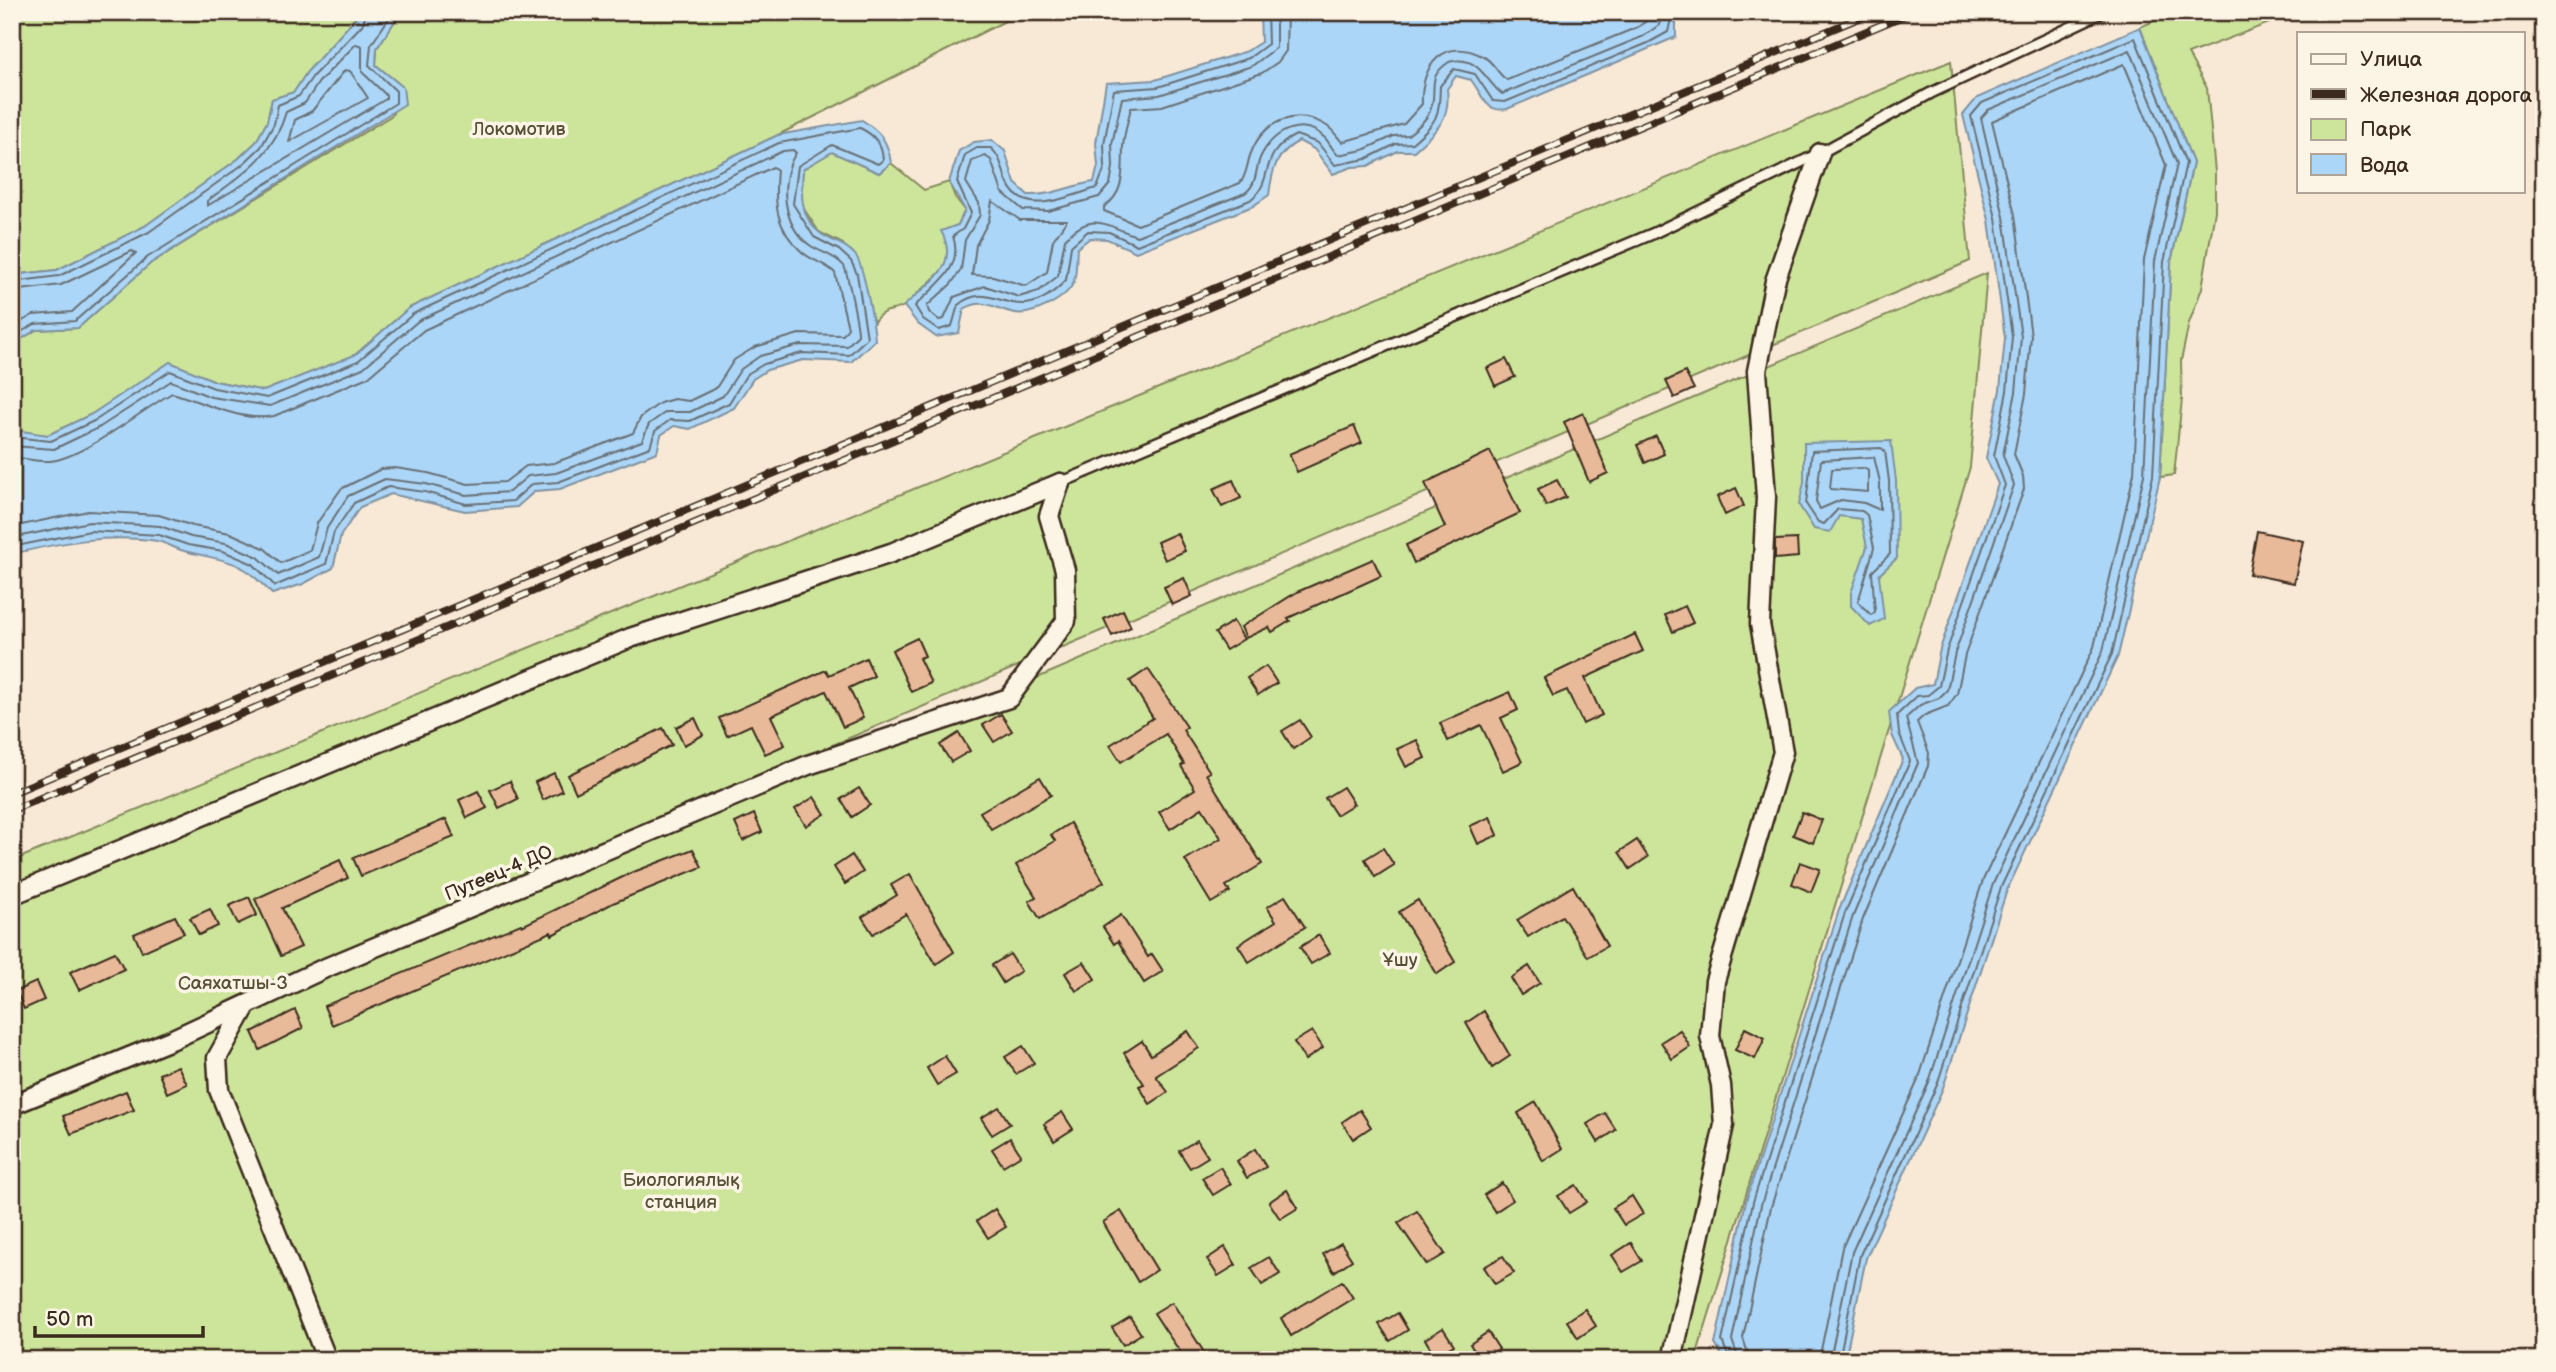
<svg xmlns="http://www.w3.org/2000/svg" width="2556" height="1372" viewBox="0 0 2556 1372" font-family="'Balsamiq Sans',sans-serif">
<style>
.green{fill:#cde59b;stroke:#84885c;stroke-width:2}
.water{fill:#acd6f7;stroke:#7f91a0;stroke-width:2}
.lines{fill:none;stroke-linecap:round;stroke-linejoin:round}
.shore{stroke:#686f75;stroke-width:2}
.building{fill:#e9ba99;stroke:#3b2a1e;stroke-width:2}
.service-casing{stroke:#3b2a1e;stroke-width:14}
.minor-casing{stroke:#3b2a1e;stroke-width:23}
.service{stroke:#fcf5e5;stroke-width:9}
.minor{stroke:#fcf5e5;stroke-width:18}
.rail-casing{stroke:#3b2a1e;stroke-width:8}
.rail{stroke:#fcf5e5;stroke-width:5;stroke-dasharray:16;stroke-linecap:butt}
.labels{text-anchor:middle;stroke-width:7;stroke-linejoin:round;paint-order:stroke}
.park-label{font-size:19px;fill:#584f37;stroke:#fcf5e5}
.street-label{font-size:19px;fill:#3b2a1e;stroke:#fcf5e5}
</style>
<rect width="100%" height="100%" fill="#f8e9d6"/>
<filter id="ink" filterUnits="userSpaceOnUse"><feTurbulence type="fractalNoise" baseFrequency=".0143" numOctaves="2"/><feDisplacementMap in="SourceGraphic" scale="14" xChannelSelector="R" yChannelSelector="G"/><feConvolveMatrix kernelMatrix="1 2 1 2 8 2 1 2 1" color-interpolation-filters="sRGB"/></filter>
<g filter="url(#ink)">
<g class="green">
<polygon points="12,12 361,12 307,72 294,92 272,99 267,122 256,142 238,159 145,226 57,270 12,275"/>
<polygon points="401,12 1023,12 778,135 409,308 355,355 264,391 215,381 170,363 92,414 48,435 12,432 12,345 36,330 78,328 151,263 392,115 403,87 376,65 377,48"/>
<polygon points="2175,12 2298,12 2188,54 2207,88 2215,172 2215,211 2202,288 2189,323 2181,361 2182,399 2174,475 2160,477 2171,262 2193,163 2140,27"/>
<polygon points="1951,61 1970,261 654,821 664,837 1987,273 1970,467 1695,1360 12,1360 12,861"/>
<path d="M832,152L879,173L891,163L924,190L949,182L955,197L965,210L958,225L942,231C958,261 943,270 921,290C916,294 911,301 906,305C893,313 883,307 874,322L867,306L866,289L843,244L819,232L800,203L803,169Z"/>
</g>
<g class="water">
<polygon points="361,12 401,12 377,48 376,65 403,87 405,104 151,263 78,328 36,330 12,345 12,275 57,270 145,226 238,159 256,142 267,122 272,99 294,92 307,72"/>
<path d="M1260,12H1734L1723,16L1676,20V37L1507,109C1485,113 1483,95 1471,80L1456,76L1447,89C1451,120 1436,131 1414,151H1398L1368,166L1352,167L1333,174L1314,149L1299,141C1276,153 1272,170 1269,195L1253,206L1136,252L1107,239L1090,238L1077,248C1076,258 1077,271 1074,281C1068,299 1032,316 1015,313C994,309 985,297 964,309L959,333L936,337L918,324L904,306C928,283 961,267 941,231L958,225L965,210L949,182L959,151L974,142L992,140L1005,151L1015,183L1028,195C1052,196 1071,185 1094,182L1098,166L1096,143L1106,83L1155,80L1247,51L1261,42Z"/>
<polygon points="2140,27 2193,163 2171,262 2160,477 2118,656 2007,890 1943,1088 1866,1258 1845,1360 1725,1360 1715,1344 1746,1201 1839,910 1903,759 1892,735 1889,712 1915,688 1933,684 1940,649 1998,484 1986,458 2000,390 2005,338 1989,220 1963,115 1977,98"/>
<path d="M862,120C881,132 888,141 891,163L879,173L832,152L803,169C801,193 799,216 820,233C832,242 847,244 856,256C864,267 874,325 875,340L851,362L803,360L767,370L753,379L734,408L690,429L674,426L661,435L657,452L560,489L535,491L517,507L465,511L391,494L360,507L341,535L333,568L303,584L272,594C238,558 233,563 188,552C177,550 167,543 157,541C109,533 59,543 12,554V432L15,430L48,435L92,414L170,362L215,381L264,391L355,355L409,308L778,135Z"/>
<polygon points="1891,441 1896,481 1897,558 1879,575 1884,619 1870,626 1851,606 1851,593 1867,547 1861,519 1839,516 1830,532 1814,529 1799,505 1804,482 1804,443"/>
</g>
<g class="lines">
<g class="shore">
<path d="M1267,12L1268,44L1249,58L1158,87L1114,90L1104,144L1105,167L1097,188C1070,195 1023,220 1007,182C1002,169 1001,157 991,148H977L965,155L957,182L971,213L963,229L953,236C964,269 935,285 915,306L923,319L939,330L952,326L958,305C995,274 1014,335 1066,280L1071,246L1088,231L1109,232L1137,245L1250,200C1276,181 1256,155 1296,135L1318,143L1335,165L1366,159L1396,144L1412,143C1437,121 1439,119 1440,86L1454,69L1475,74L1493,101L1505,102L1648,43L1668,32L1672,14L1692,12"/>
<path d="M1276,12V48L1252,66L1159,95L1122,98L1112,144L1113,167L1110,184L1099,197L1048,211L1023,210L1002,192L991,160L985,156L972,161L966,182L979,203L980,215L965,240L961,270L951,284L927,306L929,312L939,320L944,319L954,297L985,286L1019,297L1039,291L1058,276L1065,239C1094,210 1105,226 1137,236L1245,193C1259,183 1254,168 1262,154C1275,130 1303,117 1325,138C1330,143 1332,150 1338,155L1363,150L1394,136L1408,135C1417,128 1428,119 1431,108C1438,89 1425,78 1449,62C1479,54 1485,81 1502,94L1644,36L1659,25L1662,12"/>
<path d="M1287,12L1286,51L1278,62L1262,73L1162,106L1131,108C1128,120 1124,134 1123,147C1122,170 1126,192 1104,207V211L1138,225L1240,183C1247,176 1247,162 1251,153C1264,119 1298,108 1327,126C1334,131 1337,137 1342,142L1404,124L1422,104C1420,66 1444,35 1484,57C1494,62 1498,75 1507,80L1638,27L1649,19L1651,12"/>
<path d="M356,44L362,46V72L386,95V99L207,206V201C242,175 274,155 286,112L305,103L319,82Z"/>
<polygon points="345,70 350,71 368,98 289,142 295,120 312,111"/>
<polygon points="992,201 1020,220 1067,220 1053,240 1047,272 1026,286 993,276 972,275 976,245 989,220"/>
<polyline points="12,282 59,276 149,232 242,165 261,147 274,124 278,105 299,96 313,76 362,25 367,12"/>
<polyline points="12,291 61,285 132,251 136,253 72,312 33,315 12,327"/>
<polyline points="12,337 35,324 75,321 148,257 396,103 396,91 369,65 371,45 393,12"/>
<path d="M12,437L51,441L96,420L170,371L214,388L267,398L358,361L413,314L779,143L860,128C874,135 882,143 883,160L878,164L832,145L798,166L793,204L814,237L839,250L851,261L857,274L867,338L849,355L802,353L764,364L747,374L729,403L690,421L670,420L655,431L650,447L558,482L532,484L513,501L466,504L425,492L388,487L354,503L334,532L326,564L275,586L253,564L223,551L188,545L159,535L90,531L12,547"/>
<path d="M12,446L54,449L100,427L171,381L211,397L270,406L363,368L418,321L783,151L793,150L796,153C778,180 782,227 811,246C822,253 836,256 844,266C847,271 859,329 858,335L847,346L800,345L760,356L741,369L723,396L690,412H666L649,424L642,441L556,473L528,476L509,492L466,495L426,484L385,479L348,496L327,528L319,557L278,575L258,557L226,543L191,537L160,526L89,522L12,538"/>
<polygon points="1881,448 1885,451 1889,481 1890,554 1872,572 1875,612 1871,615 1858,602 1874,548 1867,515 1862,511 1838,509 1824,524 1818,522 1806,504 1812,451"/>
<path d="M12,457C24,458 38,462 50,461C83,458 142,410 172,393C201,401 243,423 274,416L368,377L424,330L773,167L777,170C774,203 775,228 802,252C812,261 825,263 835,273L848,328L843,335L799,334L755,347L734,360L716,388L689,401L674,399L660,403L641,417L633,433L554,463L526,466L505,482L468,484L428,473L395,468L381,469L341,489L317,523L310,550L281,563L264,548L230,533L193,526L159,515L88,511L12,527"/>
<polygon points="1874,457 1880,482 1880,510 1864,503 1841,500 1820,509 1816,501 1821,460"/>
<polygon points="1865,468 1868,471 1868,492 1830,489 1832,469"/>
<polyline points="1730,1360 1722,1341 1753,1202 1845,913 1910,761 1899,733 1897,715 1917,696 1928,695 1939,686 1947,650 2005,485 1994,456 2007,391 2012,337 1996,218 1971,116 1982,103 2135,38 2186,163 2164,262 2153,476 2112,654 2001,887 1937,1085 1860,1255 1839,1360"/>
<polyline points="1739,1360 1732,1340 1761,1205 1853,916 1918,763 1906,718 1920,705 1939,698 1947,690 1955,653 2014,485 2003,455 2016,392 2021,337 2004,217 1981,118 1988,110 2130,50 2177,164 2155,261 2144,475 2103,651 1993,884 1929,1082 1852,1252 1830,1360"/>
<polyline points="1750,1360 1743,1338 1771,1207 1863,919 1928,766 1929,753 1917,722 1925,715 1948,706 1957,694 1965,655 2024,489 2023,476 2014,454 2026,394 2031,336 2015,215 1992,121 2124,64 2166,165 2144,260 2134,473 2094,647 1983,880 1919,1078 1842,1248 1819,1360"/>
</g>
</g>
<g class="building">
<polygon points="1506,359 1515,377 1495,386 1487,368"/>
<polygon points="1685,372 1694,389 1674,398 1666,381"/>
<polygon points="1583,413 1608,473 1589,482 1564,422"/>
<polygon points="1354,426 1362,443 1297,472 1289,454"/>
<polygon points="1656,436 1664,454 1645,463 1637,445"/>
<polygon points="1490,451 1520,513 1414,563 1406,545 1445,527 1425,483"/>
<polygon points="1233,480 1241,498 1222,507 1213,489"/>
<polygon points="1557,480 1566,497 1546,506 1538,489"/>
<polygon points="1736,488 1744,506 1725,515 1717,497"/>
<polygon points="2257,531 2303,541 2294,583 2249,574"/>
<polygon points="1177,533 1185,551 1165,560 1157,542"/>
<polygon points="1797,539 1798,557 1775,559 1775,540"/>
<polygon points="1373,559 1381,576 1288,618 1290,621 1272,632 1269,627 1246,638 1241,627 1297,592"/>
<polygon points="1184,578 1192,596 1172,605 1164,587"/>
<polygon points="1685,606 1693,623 1673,632 1665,615"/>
<polygon points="1123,610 1131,627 1112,636 1104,619"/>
<polygon points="1233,621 1244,639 1226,650 1215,633"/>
<polygon points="1635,634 1643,651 1585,678 1602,715 1583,724 1567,690 1553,696 1544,678"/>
<polygon points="917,638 925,656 919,658 931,683 911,692 892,650"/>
<polygon points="866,658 874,676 849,688 863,718 843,727 826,691 771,716 785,745 765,754 751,725 727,736 719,718 826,670 829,675"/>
<polygon points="1266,666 1277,683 1258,695 1247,678"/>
<polygon points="1148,669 1187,727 1183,730 1210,772 1206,774 1262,864 1226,886 1230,892 1211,903 1185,860 1221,838 1202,808 1170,829 1159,812 1195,789 1181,766 1184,764 1166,734 1121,762 1110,745 1153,718 1130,681"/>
<polygon points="1510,692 1518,710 1501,718 1522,762 1503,771 1481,725 1448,741 1440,723"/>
<polygon points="1001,714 1012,731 994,742 983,725"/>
<polygon points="695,718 703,735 684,745 676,727"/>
<polygon points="1300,720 1311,737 1293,749 1282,731"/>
<polygon points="663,728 672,745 576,793 568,775"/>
<polygon points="959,733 970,751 951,762 940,745"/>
<polygon points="1417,740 1425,758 1406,767 1397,749"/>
<polygon points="554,773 562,791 543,800 535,782"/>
<polygon points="1040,777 1051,795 991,829 980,812"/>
<polygon points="510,781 518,799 499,808 490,790"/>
<polygon points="1343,787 1354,804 1336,815 1325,798"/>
<polygon points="859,788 870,805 852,817 841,799"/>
<polygon points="478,791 487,808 467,818 459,800"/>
<polygon points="814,797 825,814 806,826 795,809"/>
<polygon points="1802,812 1822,820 1813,843 1793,835"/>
<polygon points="754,814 762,832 743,841 735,823"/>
<polygon points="1490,817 1498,835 1478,844 1470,826"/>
<polygon points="446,819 454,837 361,876 353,858"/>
<polygon points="1070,823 1104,882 1040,919 1029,901 1036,897 1016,865 1055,841 1051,835"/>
<polygon points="1637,840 1648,857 1630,869 1619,852"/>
<polygon points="1383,848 1394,865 1375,877 1365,859"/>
<polygon points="693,849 702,867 613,903 552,935 551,932 332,1025 324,1006 521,924 522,926 631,873"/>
<polygon points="852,855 863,872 845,884 834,867"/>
<polygon points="340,860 348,878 282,908 301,947 281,956 255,899"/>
<polygon points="1800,862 1820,869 1811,892 1792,884"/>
<polygon points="910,874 954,952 936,964 906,914 873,934 862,917 897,895 891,885"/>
<polygon points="1573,886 1607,946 1588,957 1562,916 1528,937 1517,920"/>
<polygon points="1285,896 1305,927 1249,962 1238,945 1276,921 1267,907"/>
<polygon points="249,897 257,915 238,924 229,906"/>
<polygon points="1418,900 1455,962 1437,974 1399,912"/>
<polygon points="210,909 218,926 199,935 190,918"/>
<polygon points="1121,915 1148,957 1152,954 1163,971 1144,983 1118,941 1114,944 1103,927"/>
<polygon points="175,916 184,933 142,952 134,934"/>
<polygon points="1319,935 1330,953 1311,964 1300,947"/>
<polygon points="115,952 124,969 79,990 70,972"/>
<polygon points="1010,954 1021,971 1003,983 992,965"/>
<polygon points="1084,962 1095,979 1076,991 1065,973"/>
<polygon points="1529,966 1540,983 1521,995 1511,978"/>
<polygon points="36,982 44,1000 24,1009 16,991"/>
<polygon points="295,1010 303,1028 260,1050 252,1032"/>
<polygon points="1484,1011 1510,1056 1492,1068 1466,1023"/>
<polygon points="1745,1028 1765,1038 1755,1059 1735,1050"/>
<polygon points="1680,1030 1690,1047 1672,1059 1661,1042"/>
<polygon points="1188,1031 1199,1048 1156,1076 1168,1092 1150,1104 1139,1086 1144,1084 1124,1053 1142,1041 1151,1055"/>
<polygon points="1312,1031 1323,1048 1305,1060 1294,1042"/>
<polygon points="1023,1046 1034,1063 1016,1074 1005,1057"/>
<polygon points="945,1056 956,1074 937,1085 927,1068"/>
<polygon points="178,1066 187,1084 167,1093 159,1074"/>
<polygon points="126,1091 134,1110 71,1134 63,1116"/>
<polygon points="1536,1102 1562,1149 1543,1161 1518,1113"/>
<polygon points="999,1107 1010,1124 992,1135 981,1118"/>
<polygon points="1360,1110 1371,1127 1353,1139 1342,1122"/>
<polygon points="1062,1112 1073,1129 1054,1141 1044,1124"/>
<polygon points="1605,1113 1616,1130 1598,1142 1587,1124"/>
<polygon points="1010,1138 1021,1155 1003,1166 992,1149"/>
<polygon points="1197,1140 1208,1157 1190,1168 1179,1151"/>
<polygon points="1255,1149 1266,1167 1247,1178 1237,1161"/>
<polygon points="1220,1167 1231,1184 1213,1195 1202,1178"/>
<polygon points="1502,1183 1513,1200 1495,1212 1484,1195"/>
<polygon points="1576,1185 1587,1202 1569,1213 1558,1196"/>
<polygon points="1287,1190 1298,1208 1280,1219 1269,1202"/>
<polygon points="1632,1196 1643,1214 1624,1225 1613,1208"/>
<polygon points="995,1209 1006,1227 988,1238 977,1221"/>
<polygon points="1121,1211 1157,1270 1138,1282 1103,1222"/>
<polygon points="1417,1211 1445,1254 1427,1265 1398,1223"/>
<polygon points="1341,1243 1352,1260 1334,1272 1323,1254"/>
<polygon points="1631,1243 1642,1261 1623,1272 1612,1255"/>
<polygon points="1225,1247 1236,1265 1218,1276 1207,1259"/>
<polygon points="1503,1256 1514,1273 1495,1284 1484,1267"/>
<polygon points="1269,1257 1280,1274 1262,1285 1251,1268"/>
<polygon points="1342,1281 1353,1298 1291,1336 1281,1318"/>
<polygon points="1172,1302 1209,1360 1186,1360 1165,1330 1154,1313"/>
<polygon points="1585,1309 1596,1326 1578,1338 1567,1321"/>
<polygon points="1398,1313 1408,1330 1390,1341 1379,1324"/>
<polygon points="1130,1317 1141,1334 1123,1345 1112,1328"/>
<polygon points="1443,1328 1454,1345 1435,1356 1425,1339"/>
<polygon points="1488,1332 1499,1349 1480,1360 1470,1344"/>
</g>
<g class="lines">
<g class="service-casing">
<polyline id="service" points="1060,483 1652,234 1820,153 1931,93 2103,12"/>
</g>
<g class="minor-casing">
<g id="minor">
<polyline points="12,895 630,638 891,553 1060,483"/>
<polyline points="246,1006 217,1058 219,1090 327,1360"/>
<polyline points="12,1105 171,1040 323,969 808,765 1009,698 1066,621 1065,570 1049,516 1060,483"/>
<polyline points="1672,1360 1724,1125 1721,1085 1710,1036 1715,981 1783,752 1760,624 1766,497 1757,371 1775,281 1820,153"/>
</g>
</g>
<use href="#service" class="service"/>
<use href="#minor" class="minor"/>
<g class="rail-casing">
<g id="rail">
<polyline points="12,793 1873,12"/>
<polyline points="12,810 1912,12"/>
</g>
</g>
<use href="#rail" class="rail"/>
</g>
</g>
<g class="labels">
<g class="park-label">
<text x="519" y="135">Локомотив</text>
<text x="1400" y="966">Ұшу</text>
<text x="233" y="989">Саяхатшы-3</text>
<text x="681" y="1186">Биологиялық<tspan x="681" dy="22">станция</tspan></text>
</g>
<g class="street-label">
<text transform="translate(498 872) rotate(-23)" y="7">Путеец-4 ДО</text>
</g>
</g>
<rect width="2556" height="1372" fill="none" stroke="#fcf5e5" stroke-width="42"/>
<rect x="21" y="21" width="2514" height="1330" fill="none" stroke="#3b2a1e" stroke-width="2.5" filter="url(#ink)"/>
<rect x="2297" y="32" width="228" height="161" fill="#fcf5e5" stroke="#afa495" stroke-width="2"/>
<rect x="2311" y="54" width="35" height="10" fill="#fcf5e5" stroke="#afa495" stroke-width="2"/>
<text x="2360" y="66" font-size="21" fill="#3b2a1e">Улица</text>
<rect x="2311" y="89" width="35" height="10" fill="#3b2a1e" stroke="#afa495" stroke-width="2"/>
<text x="2360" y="102" font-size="21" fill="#3b2a1e">Железная дорога</text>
<rect x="2311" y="119" width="35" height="21" fill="#cde59b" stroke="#afa495" stroke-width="2"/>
<text x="2360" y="136" font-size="21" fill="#3b2a1e">Парк</text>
<rect x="2311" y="154" width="35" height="21" fill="#acd6f7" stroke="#afa495" stroke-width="2"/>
<text x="2360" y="172" font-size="21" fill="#3b2a1e">Вода</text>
<path d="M35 1326v10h168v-10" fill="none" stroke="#3b2a1e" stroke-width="3.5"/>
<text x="46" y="1326" font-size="21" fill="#3b2a1e" stroke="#fcf5e5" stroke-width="5" paint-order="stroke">50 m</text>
</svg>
